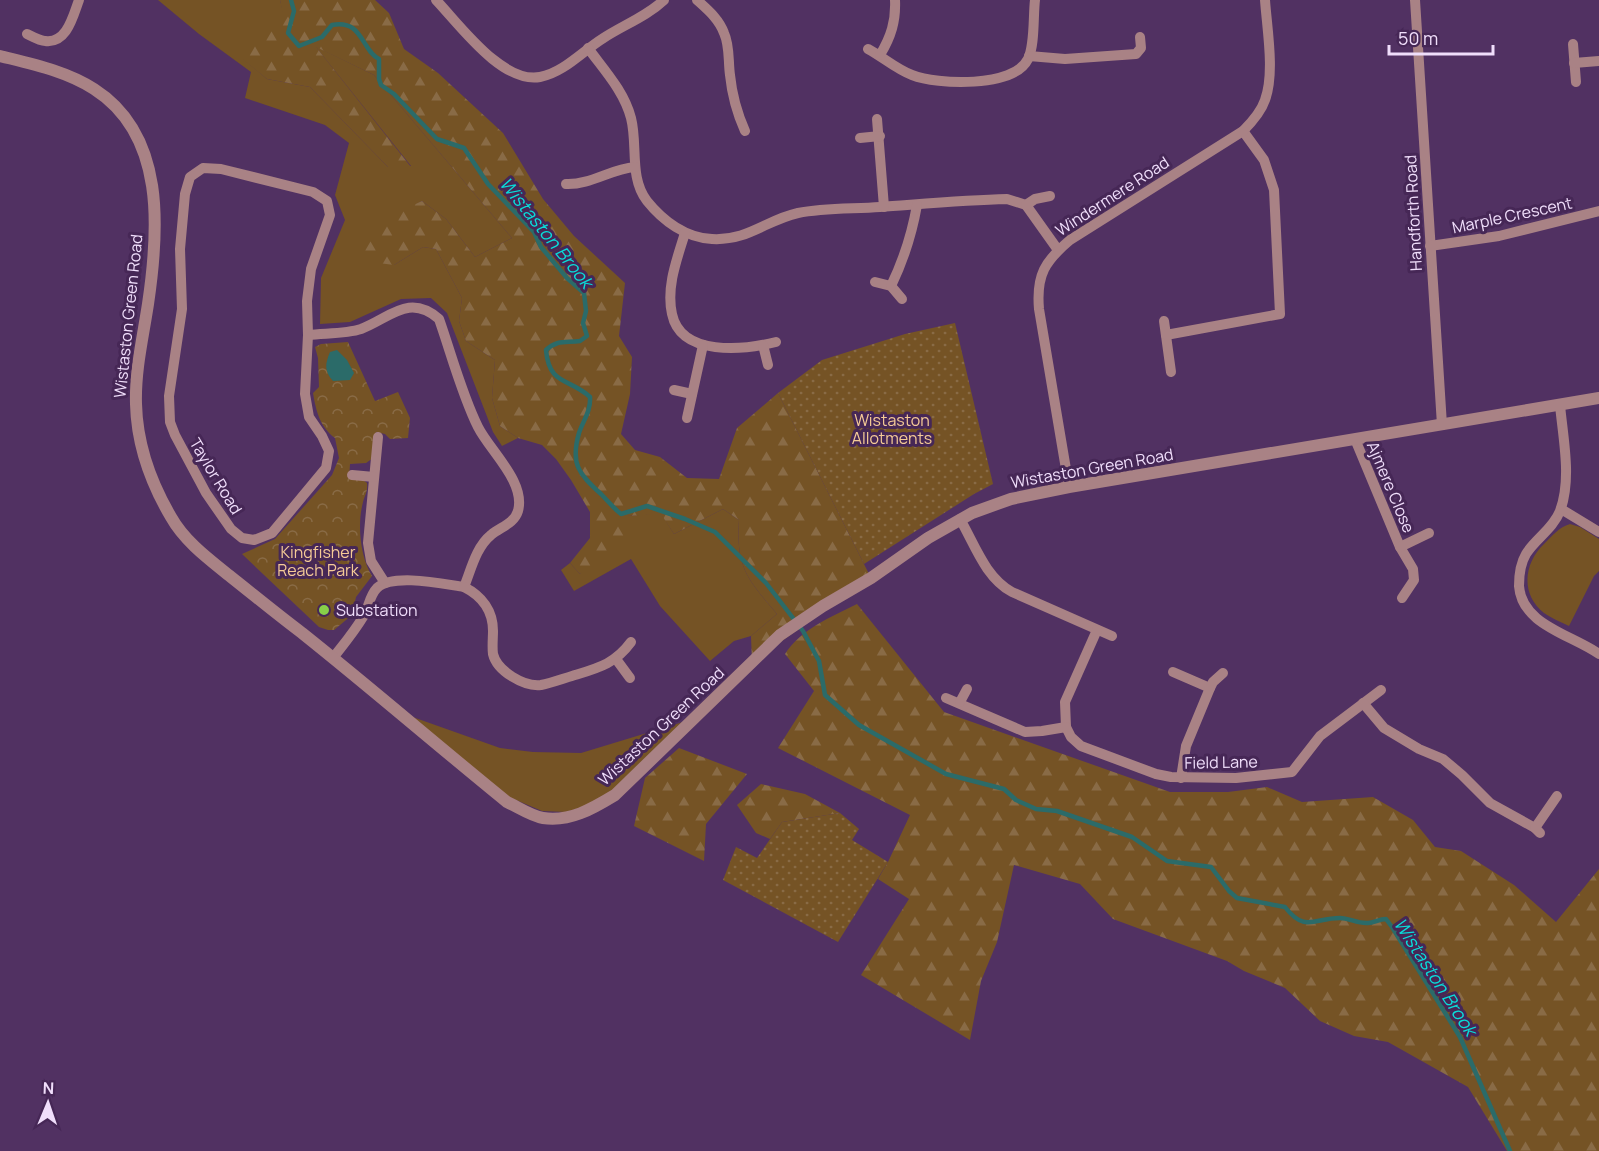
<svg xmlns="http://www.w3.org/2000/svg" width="1599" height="1151" viewBox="0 0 1599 1151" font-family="Manrope,sans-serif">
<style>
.grass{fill:#755325}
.forest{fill:url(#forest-firs)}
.park{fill:url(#park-crowns)}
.garden{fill:url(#garden-dots)}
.water{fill:#2b6b69}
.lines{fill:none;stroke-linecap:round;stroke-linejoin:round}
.stream{stroke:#2b6b69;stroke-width:4.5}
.minor{stroke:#a98285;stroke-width:10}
.tertiary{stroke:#a98285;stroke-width:12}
.poi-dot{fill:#88cf49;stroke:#462756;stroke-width:2}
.labels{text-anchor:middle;stroke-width:6;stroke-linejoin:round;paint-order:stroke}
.street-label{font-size:16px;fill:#f0defb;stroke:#462756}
.park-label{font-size:16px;fill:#f5cb96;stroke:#462756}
.poi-label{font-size:16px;fill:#f0defb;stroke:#462756;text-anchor:start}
.water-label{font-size:18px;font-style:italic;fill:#09ddda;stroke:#462756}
</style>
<defs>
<pattern id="forest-firs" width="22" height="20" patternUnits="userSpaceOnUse" patternTransform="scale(1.5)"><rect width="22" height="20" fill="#755325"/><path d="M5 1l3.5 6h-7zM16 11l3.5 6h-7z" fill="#896b46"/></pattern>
<pattern id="park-crowns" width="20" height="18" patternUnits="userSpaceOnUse" patternTransform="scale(1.5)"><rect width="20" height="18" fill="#755325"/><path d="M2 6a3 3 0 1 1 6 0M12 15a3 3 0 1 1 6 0" fill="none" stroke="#896b46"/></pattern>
<pattern id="garden-dots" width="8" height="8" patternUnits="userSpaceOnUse" patternTransform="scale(1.5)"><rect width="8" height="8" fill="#755325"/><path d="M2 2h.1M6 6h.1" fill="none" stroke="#896b46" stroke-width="1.8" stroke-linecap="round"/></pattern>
</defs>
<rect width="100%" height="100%" fill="#513162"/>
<g class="grass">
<polygon points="158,0 280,0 284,16 242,58 267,79 310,87 388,167 411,166 315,46 374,75 512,238 475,257 446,219 422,201 408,209 394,265 423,247 436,249 462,298 459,321 466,341 495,360 492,398 500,426 518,438 502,446 493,432 447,313 431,298 401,299 350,322 320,324 321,278 345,220 335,195 349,143 325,125 245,98 251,72 199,34"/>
<path d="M723,509L739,520C736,568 747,578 777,614L751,636L734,641L710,661L660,606L631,559L574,591L561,570L570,563L580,574L627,516L661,513L674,534Z"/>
<path d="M1570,524L1580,527L1599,539V571L1594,576L1569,626C1561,622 1551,618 1544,613C1520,594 1524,563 1544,544C1552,536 1559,527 1570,524Z"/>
<polygon points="407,715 500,748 533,752 581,753 683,722 614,789 586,806 566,812 542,811 509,797"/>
</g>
<g class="forest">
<path d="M280,0H375L389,13L404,49L438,73L503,133L543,199L574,236L625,283L619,336L632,357L630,394L621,434L635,450L660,457L687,478L719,479L737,428L778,393L871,578L752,662L751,636L777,614C747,578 736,568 739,520L723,509L674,534L661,514L627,516L629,542L580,574L570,563L590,538V512L571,480L556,459L542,445L518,438L500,426L492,398L495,360L466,341L459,321L462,298L436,249L423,247L394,265L371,262L364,256L362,244L371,225L422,201L446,219L475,257L512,238L374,75L316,47L411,167H388L310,87L267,79L241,58L283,16Z"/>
<path d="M857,604L944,712L1170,792H1228L1267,787L1302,802L1373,797L1413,820L1435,847L1461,851L1514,885L1556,922L1599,869V1151H1507L1468,1087L1388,1042L1354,1036L1320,1021L1285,988L1244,971L1227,961L1113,919L1080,884L1014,865L997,942L981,981L970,1040L861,975L909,899L878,879L888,862L910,815L778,748L814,691L785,654C802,628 830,618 857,604Z"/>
<polygon points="679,748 747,774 706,824 704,861 634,826 645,778"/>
<polygon points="761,784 805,794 840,813 782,822 770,839 756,833 737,805"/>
</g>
<path class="park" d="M348,342L375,401L398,392L410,418L408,438L390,439L385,434L376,432L373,458L366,463L350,464L349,478L362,479L367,483C368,491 365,495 363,502C357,524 360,557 372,576L356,597L352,615L334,630H328L319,627L242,554L275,539L332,475L339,458L335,438C320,427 316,411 313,393L319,387L318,358L315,347L321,344Z"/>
<g class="garden">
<polygon points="955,323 993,484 974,494 864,564 778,393 822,360 905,334"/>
<polygon points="840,813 859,829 852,840 888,862 838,942 723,880 736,847 757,858 782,822"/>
</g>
<path class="water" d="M337,350L347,360L354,373L350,380L333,381C324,371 325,364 330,352Z"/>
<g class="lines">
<path class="stream" d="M291,0L294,11L288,33L299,46L322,37L332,25C363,19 361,50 379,59V79L381,85L394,94L437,139L464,148L488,184L534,232L541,247L567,278L584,293L586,311L583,323L587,336L580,341C566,343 558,339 546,350C549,386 570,378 590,397C591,411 583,421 579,433C570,464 579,474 601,494C608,501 613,508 621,514L647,506L685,519L715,532L766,583L803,631L819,661L825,695L859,725L946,774L1004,789L1016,800L1036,809L1057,811L1132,837L1167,861L1211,867L1229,891L1237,898L1285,907C1305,933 1314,918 1340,918C1349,918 1358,924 1368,923C1374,923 1379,919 1386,919L1392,927L1460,1037L1510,1151"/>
<g class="minor">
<path d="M436,0C459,24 502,84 540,77C563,73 583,51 602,39C623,25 646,17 664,0"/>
<path d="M697,0C708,10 719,19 724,33C730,46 728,61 730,75C732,95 737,113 745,131"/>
<polyline points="1415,0 1442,425"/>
<path d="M27,34C33,37 40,41 45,41C67,44 73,16 79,0"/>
<polyline points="1573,44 1576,82"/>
<path d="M588,48C604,70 624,91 631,118C638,145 629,178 647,201C663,221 686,238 712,239C748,241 766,220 798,213C824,208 853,209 880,207C922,204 965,200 1007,199L1026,205L1058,250"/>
<path d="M868,49C883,57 896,69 912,75C937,85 1014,88 1028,59C1035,45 1033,16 1035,0"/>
<path d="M880,55C891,37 896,21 895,0"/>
<polyline points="1029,56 1065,59 1136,54 1141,48 1140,37"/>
<polyline points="1574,63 1599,61"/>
<polyline points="877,119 884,207"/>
<polyline points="860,138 880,136"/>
<polygon points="203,168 221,169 313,192 327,201 330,215 311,269 307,301 308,335 305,394 309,417 322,436 329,451 326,468 272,533 254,540 242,538 231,529 206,493 175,435 170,422 169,396 182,309 180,249 185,194 190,177"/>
<path d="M566,184C591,185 610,169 635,167"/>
<polyline points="1026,205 1035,199 1050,196"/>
<path d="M685,233C677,259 666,287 672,314C681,357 744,350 776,342"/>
<polyline points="1430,246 1499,236 1599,211"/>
<polyline points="875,282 891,286 902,299"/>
<path d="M891,286C904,259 912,234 917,205"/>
<polyline points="1164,321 1171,372"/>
<path d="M308,335C325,333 346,334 361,329C390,318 409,293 439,319C451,353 462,395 478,427C490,451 526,482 518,511C514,524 500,527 491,535C476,547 471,570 464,587C443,584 393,573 377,588C369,596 369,608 363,617C354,632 343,645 333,658"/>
<polyline points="1166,335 1280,314 1274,190 1264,160 1243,131"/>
<polyline points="763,345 768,365"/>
<polyline points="674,390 692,394"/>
<path d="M1560,405C1563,438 1572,479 1560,511C1553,529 1535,539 1526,554C1520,564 1519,575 1519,586C1522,625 1570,634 1599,654"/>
<polyline points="687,418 703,345"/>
<polyline points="378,437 368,543 371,561 385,583"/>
<polyline points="1355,439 1400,547 1413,569 1414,580 1402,598"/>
<polyline points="352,475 374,477"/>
<path d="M1069,487L1039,309C1036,275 1045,261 1070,240L1243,131C1252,122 1261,112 1265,100C1275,73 1267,29 1265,0"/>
<polyline points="1561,509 1599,532"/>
<path d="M960,519C975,545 985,577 1012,592L1112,636"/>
<polyline points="1400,547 1429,533"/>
<path d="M464,587C482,596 493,611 493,631C493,638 492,647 493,654C497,671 524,687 541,685C551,683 562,679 572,676C598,668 615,664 631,642"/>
<polyline points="1097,630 1065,702 1066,727 1071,737 1081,746 1156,774 1171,777 1236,778 1292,772 1320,736 1381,690"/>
<polyline points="616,659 630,678"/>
<polyline points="1173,672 1210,688"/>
<polyline points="946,698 1025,732 1042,731 1066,727"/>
<polyline points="960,702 967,689"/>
<polyline points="1363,703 1384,728 1419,749 1443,759 1462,775 1490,803 1535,828 1540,833"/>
<polyline points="1181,778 1186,746 1210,688 1213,682 1223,673"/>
<polyline points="1535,828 1557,796"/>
</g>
<path class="tertiary" d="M0,56C32,64 66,71 94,89C166,135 159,230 148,304C143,337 135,370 136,404C137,444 151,483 171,517C185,542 210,560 231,577C255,596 278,615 302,633C371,688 438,746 507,802C518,807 531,816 543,818C570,822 592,809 615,795L780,635L823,606L871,578L928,538L972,513L1011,499L1069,487L1599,398"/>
</g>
<circle class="poi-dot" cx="324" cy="610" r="6"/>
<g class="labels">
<g class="street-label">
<text transform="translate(1112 196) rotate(-33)" y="6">Windermere Road</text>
<text transform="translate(1413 213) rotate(-93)" y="6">Handforth Road</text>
<text transform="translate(1512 215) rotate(-12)" y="6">Marple Crescent</text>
<text transform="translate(128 316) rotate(-84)" y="6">Wistaston Green Road</text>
<text transform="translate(1092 468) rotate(-10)" y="6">Wistaston Green Road</text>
<text transform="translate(216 476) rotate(59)" y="6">Taylor Road</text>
<text transform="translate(1391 487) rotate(67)" y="6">Ajmere Close</text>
<text transform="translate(661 726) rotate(-43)" y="6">Wistaston Green Road</text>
<text transform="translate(1221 762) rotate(-1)" y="6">Field Lane</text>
</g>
<g class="park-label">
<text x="892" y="426">Wistaston<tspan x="892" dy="18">Allotments</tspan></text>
<text x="318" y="558">Kingfisher<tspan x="318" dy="18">Reach Park</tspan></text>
</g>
<g class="poi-label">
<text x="336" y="616">Substation</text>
</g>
<g class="water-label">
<text transform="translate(546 233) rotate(51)" y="6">Wistaston Brook</text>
<text transform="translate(1435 977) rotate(57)" y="6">Wistaston Brook</text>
</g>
</g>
<g transform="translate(48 1103) rotate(2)" stroke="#462756" stroke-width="4.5" paint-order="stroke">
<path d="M0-4.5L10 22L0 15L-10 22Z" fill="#f0defb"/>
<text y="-9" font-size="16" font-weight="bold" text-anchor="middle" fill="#f0defb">N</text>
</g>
<path d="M1389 45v9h104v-9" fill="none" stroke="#f0defb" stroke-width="3"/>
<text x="1398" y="45" font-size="18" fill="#f0defb" stroke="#462756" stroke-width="4.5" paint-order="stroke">50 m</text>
</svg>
